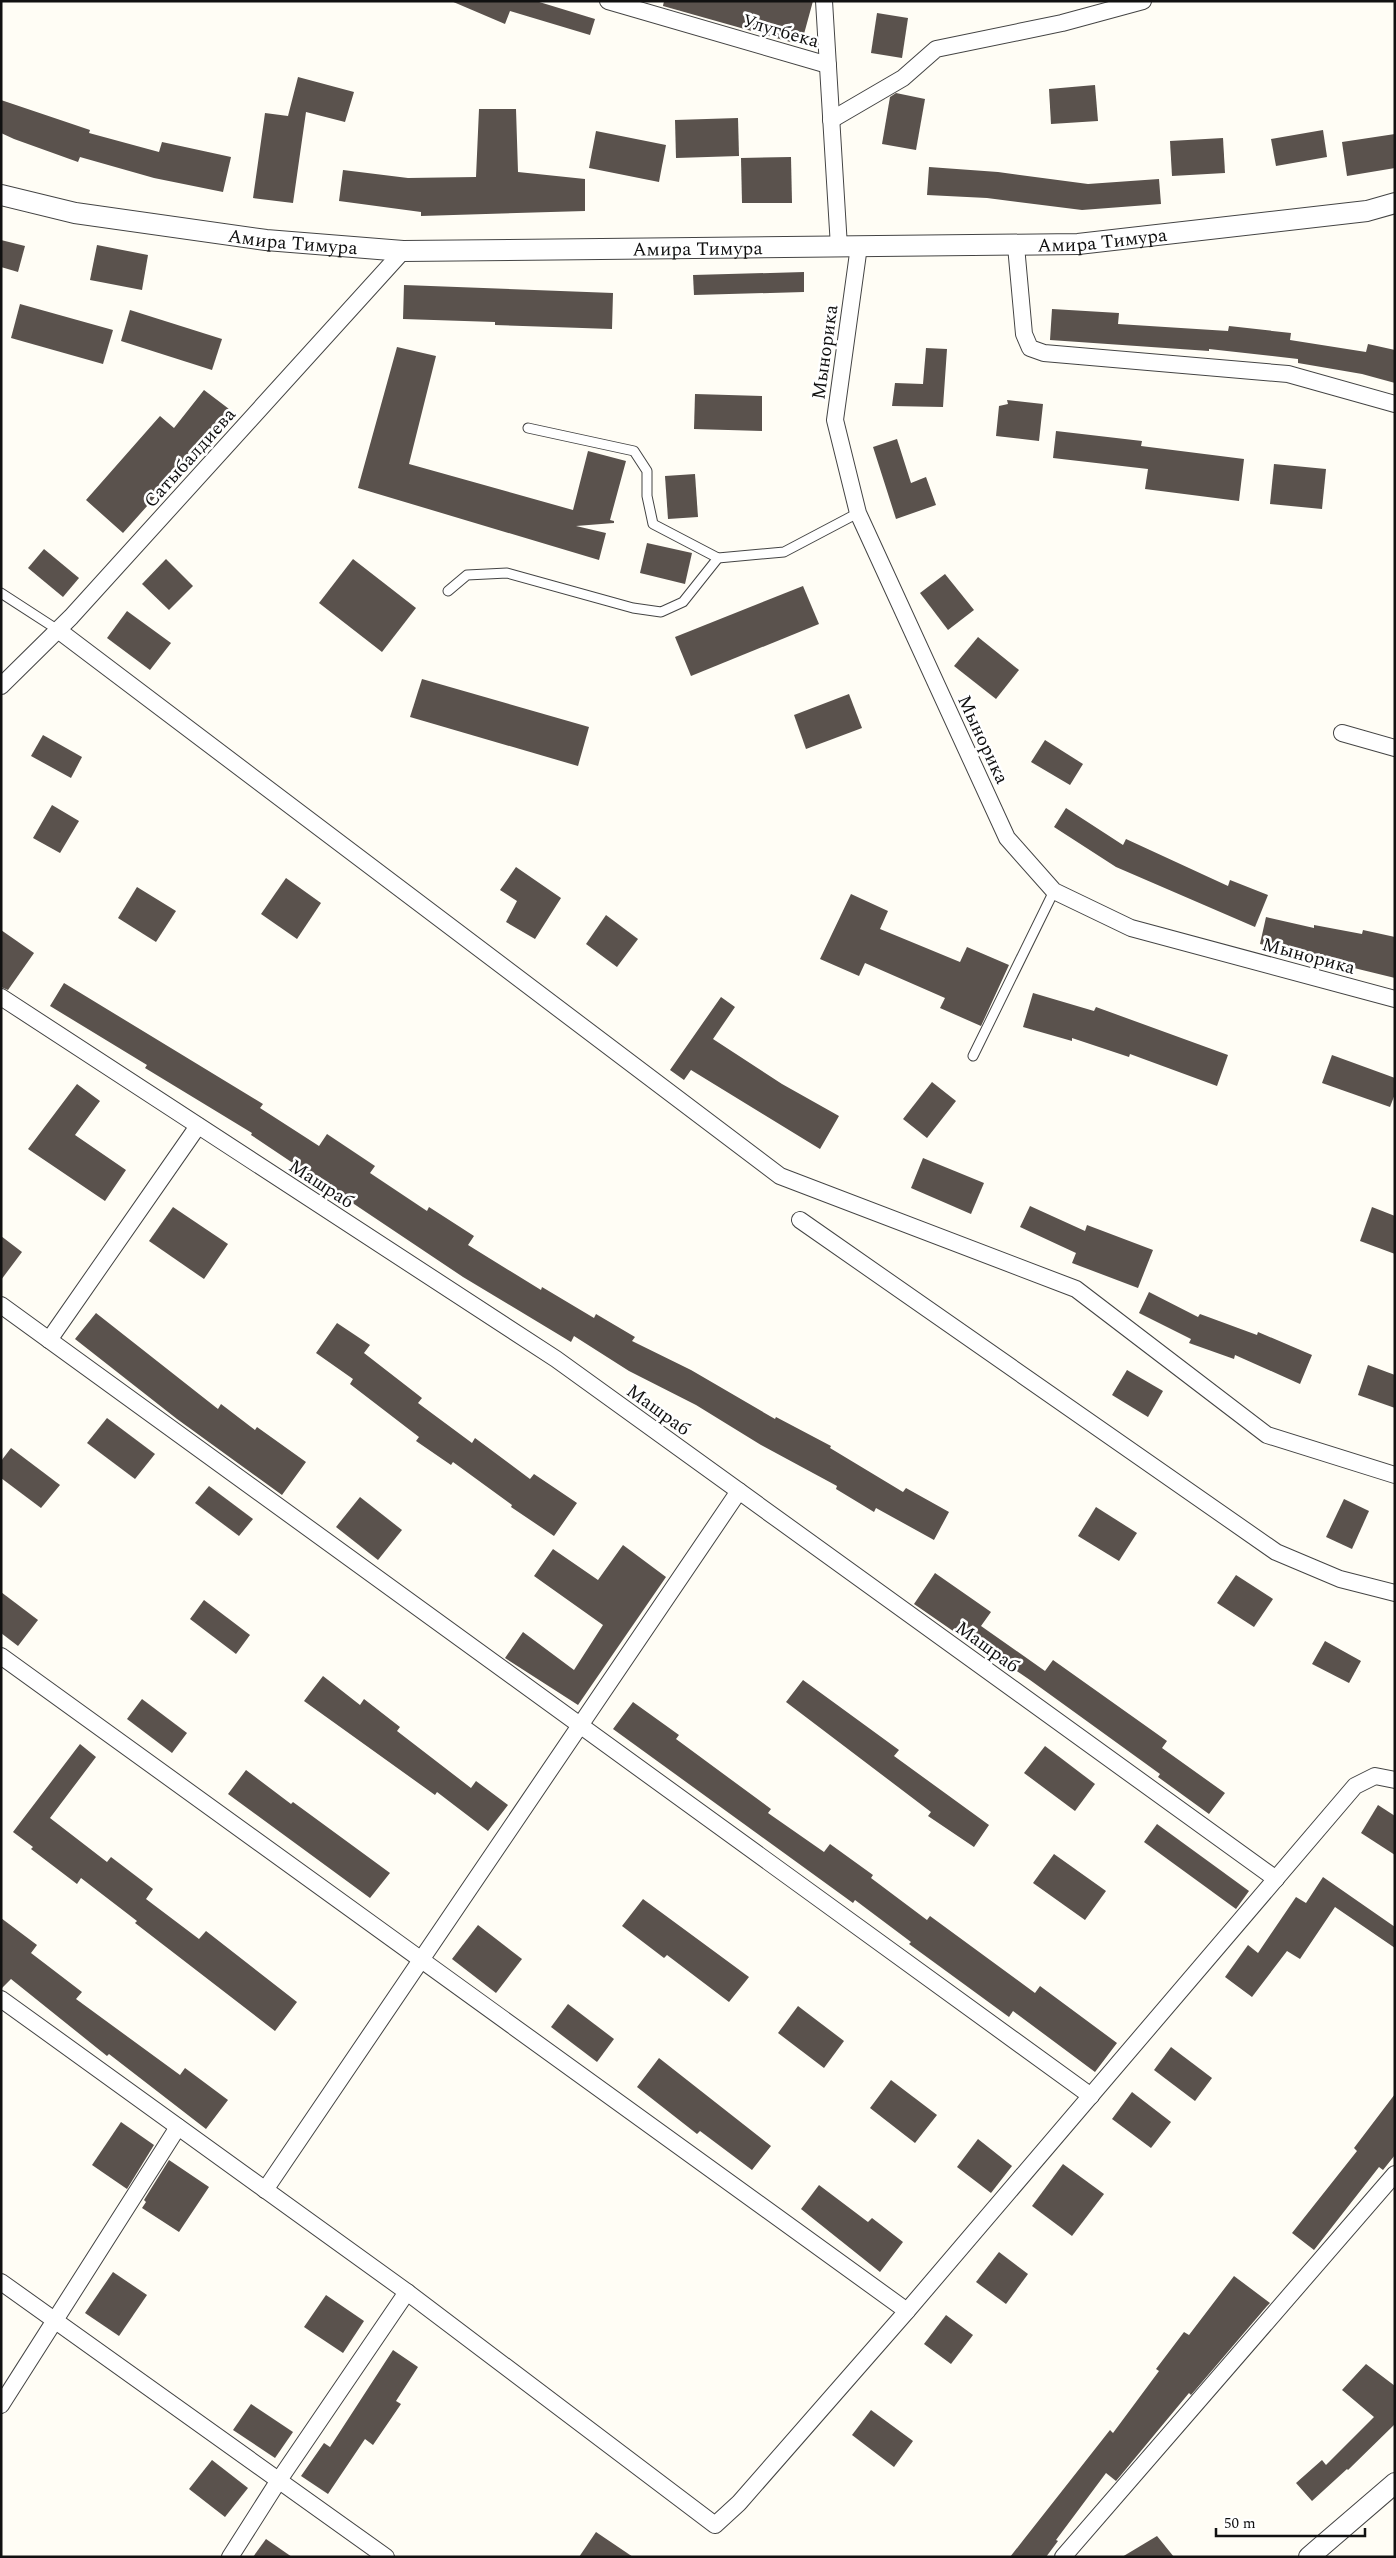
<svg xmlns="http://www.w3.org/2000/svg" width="1396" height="2558" viewBox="0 0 1396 2558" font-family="Spectral,serif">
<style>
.building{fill:#5a524d}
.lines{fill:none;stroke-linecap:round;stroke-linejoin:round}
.service-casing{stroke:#444;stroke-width:11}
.minor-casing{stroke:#444;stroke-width:18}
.tertiary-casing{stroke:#444;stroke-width:22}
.service{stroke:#fff;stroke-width:9}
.minor{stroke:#fff;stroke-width:16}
.tertiary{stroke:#fff;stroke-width:20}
.labels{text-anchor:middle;stroke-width:5;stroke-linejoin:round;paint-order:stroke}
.street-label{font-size:19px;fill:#111;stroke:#fff}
</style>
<rect width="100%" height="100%" fill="#fffdf5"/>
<g class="building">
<polygon points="451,1 536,1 595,19 590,35 510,11 505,24"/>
<polygon points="664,1 813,1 801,45 663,6"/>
<polygon points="877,13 908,18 902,58 871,53"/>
<polygon points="298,77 354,92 345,122 306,112 293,203 253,198 265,113 288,116"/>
<polygon points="1095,85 1098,121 1051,124 1049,89"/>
<polygon points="896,93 925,99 916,150 882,144 890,97"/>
<polygon points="1,100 90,130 89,133 159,152 162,142 231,157 223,192 154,178 80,157 78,162 14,139 1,133"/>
<polygon points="479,109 516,109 518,172 585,179 585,211 421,216 421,212 339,201 343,170 408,178 476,177"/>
<polygon points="738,118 739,156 676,158 675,120"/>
<polygon points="1323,130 1327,157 1276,166 1271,139"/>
<polygon points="596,131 666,145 659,182 589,168"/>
<polygon points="1395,134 1395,168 1347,176 1342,142"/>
<polygon points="1223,138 1225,173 1172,176 1170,141"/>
<polygon points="791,157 792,203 742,203 741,158"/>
<polygon points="929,167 998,172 1088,184 1159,179 1161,204 1082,210 987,198 927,195"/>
<polygon points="1,240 25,246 18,272 1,267"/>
<polygon points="97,245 148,255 142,290 90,280"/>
<polygon points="804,272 804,292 694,295 693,275"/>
<polygon points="404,285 613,293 612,329 495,325 495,322 403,319"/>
<polygon points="20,304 113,330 103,364 11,338"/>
<polygon points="1052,309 1119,313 1118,324 1228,331 1229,326 1291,333 1290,340 1366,352 1368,344 1395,350 1395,383 1362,374 1298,363 1298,359 1209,349 1209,351 1050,340"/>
<polygon points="130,310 222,339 212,370 121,341"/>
<polygon points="397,347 436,356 409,464 573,510 588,451 626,461 610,520 614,521 614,523 576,526 606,533 599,560 358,488"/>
<polygon points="926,348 947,349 943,407 892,406 895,383 923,384"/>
<polygon points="204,390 229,409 198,449 123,533 86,500 160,416 174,428"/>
<polygon points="695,394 762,396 762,431 694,429"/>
<polygon points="1007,400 1043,404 1039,441 996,436 999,406 1008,404"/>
<polygon points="1056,431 1142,441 1141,446 1244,459 1239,501 1145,489 1148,469 1053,458"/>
<polygon points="897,439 911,483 926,477 936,505 896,519 873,447"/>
<polygon points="1274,464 1326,469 1322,509 1270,504"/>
<polygon points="695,474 698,517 668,519 665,476"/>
<polygon points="647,543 692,553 685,584 640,573"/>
<polygon points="44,549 79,578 63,597 28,568"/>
<polygon points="166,559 193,586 169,610 142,584"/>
<polygon points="353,559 416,608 382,652 319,603"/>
<polygon points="945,574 974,610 948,630 920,593"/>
<polygon points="803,586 819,624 691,676 675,637"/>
<polygon points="127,611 171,643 150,670 107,638"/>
<polygon points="978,637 1019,670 996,699 954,666"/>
<polygon points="422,679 589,727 578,766 410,717"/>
<polygon points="849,694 862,728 806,749 794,715"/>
<polygon points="43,735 82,757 71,778 31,756"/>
<polygon points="1045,740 1083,764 1070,785 1031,762"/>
<polygon points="52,805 79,821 60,853 33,838"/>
<polygon points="1066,808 1123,845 1126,839 1228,886 1230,880 1268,895 1255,927 1116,867 1054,827"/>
<polygon points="516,867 561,898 535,939 506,922 517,901 500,890"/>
<polygon points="286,878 321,903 297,939 261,914"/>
<polygon points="137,887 176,911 156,942 118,918"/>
<polygon points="851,894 888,911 880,929 960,962 967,947 1009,965 981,1026 940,1008 945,998 865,963 859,976 820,959"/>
<polygon points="606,915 638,939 617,967 586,944"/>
<polygon points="1266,917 1314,928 1314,925 1362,934 1363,930 1395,937 1395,978 1354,968 1355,963 1260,944"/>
<polygon points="1,930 34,953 8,990 1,987"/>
<polygon points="64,983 263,1104 260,1108 319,1146 327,1134 375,1166 370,1173 427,1211 429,1207 474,1236 468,1245 541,1290 542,1287 594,1318 596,1314 635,1337 632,1341 691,1370 775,1419 776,1417 831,1446 830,1448 903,1492 906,1488 949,1512 934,1540 876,1508 874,1512 836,1489 837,1486 761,1445 696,1405 629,1371 574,1336 571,1342 463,1277 251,1135 252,1133 145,1068 147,1065 50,1006"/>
<polygon points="1033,993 1094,1011 1096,1007 1228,1055 1217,1086 1130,1054 1129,1057 1072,1038 1072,1041 1023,1027"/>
<polygon points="721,997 735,1007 713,1039 782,1084 839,1116 820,1149 691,1070 684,1080 670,1070"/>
<polygon points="1332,1055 1395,1078 1395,1094 1390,1107 1322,1083"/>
<polygon points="932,1082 956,1101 927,1138 903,1119"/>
<polygon points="77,1084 100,1101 75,1135 126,1170 105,1201 28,1149"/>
<polygon points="923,1158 984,1183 971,1214 911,1188"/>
<polygon points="1030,1206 1085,1231 1087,1225 1153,1250 1138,1288 1072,1263 1076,1253 1020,1227"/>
<polygon points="173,1207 228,1244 204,1279 149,1241"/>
<polygon points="1372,1207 1395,1216 1395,1254 1360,1241"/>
<polygon points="1,1236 22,1252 1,1280"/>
<polygon points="1149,1292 1198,1317 1200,1314 1257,1335 1258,1332 1312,1355 1300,1384 1235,1355 1234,1359 1189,1343 1191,1339 1139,1313"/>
<polygon points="96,1313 218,1409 221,1404 255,1430 257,1427 306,1462 282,1495 177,1419 75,1339"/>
<polygon points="337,1323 370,1345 364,1353 422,1398 418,1403 472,1443 475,1438 530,1479 534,1474 577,1503 554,1536 511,1507 512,1505 453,1462 451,1465 416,1441 419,1437 350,1384 353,1379 316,1353"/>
<polygon points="1368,1365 1395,1375 1395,1408 1358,1395"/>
<polygon points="1127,1370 1163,1391 1148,1417 1112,1395"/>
<polygon points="107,1418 155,1454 135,1479 87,1443"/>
<polygon points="11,1448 60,1485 41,1508 1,1478 1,1461"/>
<polygon points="209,1486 253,1519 239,1536 195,1503"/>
<polygon points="360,1497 402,1530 378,1560 336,1527"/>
<polygon points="1344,1499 1369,1511 1352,1549 1326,1537"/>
<polygon points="1096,1507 1137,1533 1119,1561 1078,1536"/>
<polygon points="623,1545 666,1577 578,1705 505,1658 523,1632 574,1670 603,1625 534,1576 553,1549 598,1580"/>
<polygon points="935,1573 991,1612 981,1626 1045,1671 1053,1660 1167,1741 1162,1748 1225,1793 1209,1814 1158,1777 1160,1774 1030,1680 971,1640 969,1642 914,1604"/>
<polygon points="1236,1575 1273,1599 1254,1627 1217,1603"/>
<polygon points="1,1592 38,1620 18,1646 1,1633"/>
<polygon points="204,1600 250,1635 236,1654 190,1619"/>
<polygon points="1325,1641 1361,1661 1349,1683 1312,1664"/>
<polygon points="323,1676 360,1705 364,1699 400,1727 397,1731 471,1788 476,1781 508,1805 488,1831 437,1792 435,1795 304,1701"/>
<polygon points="803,1680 899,1750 894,1756 989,1825 974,1847 928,1816 931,1812 786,1702"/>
<polygon points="142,1699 187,1733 172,1753 127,1719"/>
<polygon points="633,1702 679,1735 676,1739 771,1809 768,1813 824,1852 830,1844 873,1875 871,1878 927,1920 930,1916 1035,1993 1040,1986 1117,2043 1095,2072 1013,2011 1009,2017 909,1944 911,1942 855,1900 853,1903 613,1729"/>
<polygon points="80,1744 96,1757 50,1818 107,1862 111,1857 153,1889 146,1899 199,1939 206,1931 297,2002 275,2031 135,1923 137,1921 81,1878 77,1884 31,1849 33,1847 13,1832"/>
<polygon points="1045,1746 1095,1784 1075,1811 1024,1773"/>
<polygon points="246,1770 291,1804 293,1802 390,1873 370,1898 228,1794"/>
<polygon points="1378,1805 1395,1816 1395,1855 1361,1833"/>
<polygon points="1157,1824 1249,1891 1236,1909 1144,1842"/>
<polygon points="1054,1854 1106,1891 1085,1920 1033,1883"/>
<polygon points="1323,1877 1395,1927 1395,1948 1335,1907 1300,1959 1287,1951 1252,1997 1225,1977 1248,1945 1258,1953 1296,1897 1306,1903"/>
<polygon points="643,1899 749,1977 729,2002 667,1955 664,1958 622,1926"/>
<polygon points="1,1918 37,1945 31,1953 82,1992 76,1999 180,2075 185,2068 228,2100 206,2129 109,2054 107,2056 11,1979 1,1989"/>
<polygon points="478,1925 522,1959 496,1993 452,1959"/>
<polygon points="568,2004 614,2039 597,2062 551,2027"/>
<polygon points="798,2006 844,2041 824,2068 778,2033"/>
<polygon points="1171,2047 1212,2078 1195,2101 1154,2070"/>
<polygon points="659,2058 771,2146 752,2170 700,2131 697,2134 637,2087"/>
<polygon points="891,2080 937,2115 915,2143 870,2108"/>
<polygon points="1132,2092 1171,2122 1151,2148 1112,2119"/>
<polygon points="1395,2094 1395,2155 1383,2170 1379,2167 1314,2250 1292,2233 1357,2151 1354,2148"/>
<polygon points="121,2122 154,2145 127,2189 92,2165"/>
<polygon points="978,2139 1012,2166 991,2193 957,2167"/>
<polygon points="169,2160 209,2187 179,2232 142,2208 146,2202 144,2200"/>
<polygon points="1063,2164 1104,2194 1072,2236 1032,2206"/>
<polygon points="819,2185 868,2222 872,2218 903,2242 880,2272 801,2209"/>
<polygon points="999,2252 1028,2274 1006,2304 976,2282"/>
<polygon points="113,2272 147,2295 119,2336 85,2313"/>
<polygon points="1234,2276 1270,2303 1267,2306 1191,2395 1189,2393 1116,2481 1106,2473 1056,2540 1058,2541 1046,2557 1010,2557 1110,2430 1113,2433 1159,2371 1156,2369 1184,2332 1189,2335"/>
<polygon points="326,2295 364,2321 343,2353 304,2327"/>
<polygon points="946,2315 973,2335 951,2364 924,2344"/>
<polygon points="393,2350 418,2367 396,2401 401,2404 373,2445 365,2439 328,2494 301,2476 324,2443 330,2447"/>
<polygon points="1366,2364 1395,2386 1395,2424 1348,2470 1347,2469 1312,2501 1296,2483 1322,2460 1326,2465 1374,2417 1342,2390"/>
<polygon points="251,2404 293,2432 275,2458 233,2430"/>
<polygon points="871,2410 913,2441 894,2467 852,2435"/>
<polygon points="212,2460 248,2488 225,2517 189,2489"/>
<polygon points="596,2532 633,2557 579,2557"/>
<polygon points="1157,2536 1174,2557 1122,2557"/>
<polygon points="266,2539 292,2557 253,2557"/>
</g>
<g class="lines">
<g class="service-casing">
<g id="service">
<polyline points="528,428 634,451 647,471 647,496 653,524 718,558 784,552 858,513"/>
<polyline points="448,591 467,575 507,573 633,608 661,612 683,602 718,558"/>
<polyline points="1,593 58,630"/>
<polyline points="973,1056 1054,891"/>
</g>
</g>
<g class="minor-casing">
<g id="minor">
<polyline points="608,1 828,65"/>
<polyline points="824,1 839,247"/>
<polyline points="831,120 903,78 936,49 1062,23 1143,1"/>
<polyline points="859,246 835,420 858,513 1007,838 1054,891 1131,928 1395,999"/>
<polyline points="1016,246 1024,334 1030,348 1044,353 1288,374 1395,404"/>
<polyline points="58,630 780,1176 1076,1289 1267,1435 1395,1475"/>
<polyline points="1,686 71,617 403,251"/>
<polyline points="1342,733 1395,748"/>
<polyline points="1,997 556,1359 1276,1879"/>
<polyline points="800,1220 1276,1552 1340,1579 1395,1593"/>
<polyline points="1,1305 1091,2096"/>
<polyline points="49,1340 198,1126"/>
<polyline points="1,1656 907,2311"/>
<polyline points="1,1999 407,2292 715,2525 739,2503 907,2311 1355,1786 1375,1776 1395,1780"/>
<polyline points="265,2190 739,1491"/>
<polyline points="1,2282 386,2557"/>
<polyline points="1,2405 178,2127"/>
<polyline points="230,2557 279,2480 407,2292"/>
<polyline points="1063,2557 1395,2174"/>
</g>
</g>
<g class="tertiary-casing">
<g id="tertiary">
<path id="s1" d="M1,195L75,213L266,240L403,251L1078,244L1367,211L1395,203"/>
<polyline points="1309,2557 1395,2483"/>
</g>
</g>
<use href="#service" class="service"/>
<use href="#minor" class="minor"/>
<use href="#tertiary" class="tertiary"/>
</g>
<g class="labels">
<g class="street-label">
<text transform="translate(781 30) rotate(16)" y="7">Улугбека</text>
<text dy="7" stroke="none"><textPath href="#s1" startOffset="1106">Амира Тимура</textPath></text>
<text dy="7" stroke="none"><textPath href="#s1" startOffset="296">Амира Тимура</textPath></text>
<text dy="7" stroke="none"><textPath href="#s1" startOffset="701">Амира Тимура</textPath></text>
<text transform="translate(824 352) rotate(-82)" y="7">Мынорика</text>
<text transform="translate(189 457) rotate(-48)" y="7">Сатыбалдиева</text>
<text transform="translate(984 739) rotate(65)" y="7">Мынорика</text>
<text transform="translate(1309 955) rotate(15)" y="7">Мынорика</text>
<text transform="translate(322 1183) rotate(33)" y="7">Машраб</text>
<text transform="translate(659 1409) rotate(36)" y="7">Машраб</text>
<text transform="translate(988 1646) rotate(36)" y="7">Машраб</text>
</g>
</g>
<rect width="1396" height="2558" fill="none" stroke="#111111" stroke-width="5"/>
<path d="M1216 2528v8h149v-8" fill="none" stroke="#111111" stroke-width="2.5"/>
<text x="1224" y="2528" font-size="15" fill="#111111" stroke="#ffffff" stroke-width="4" paint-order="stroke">50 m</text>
</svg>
